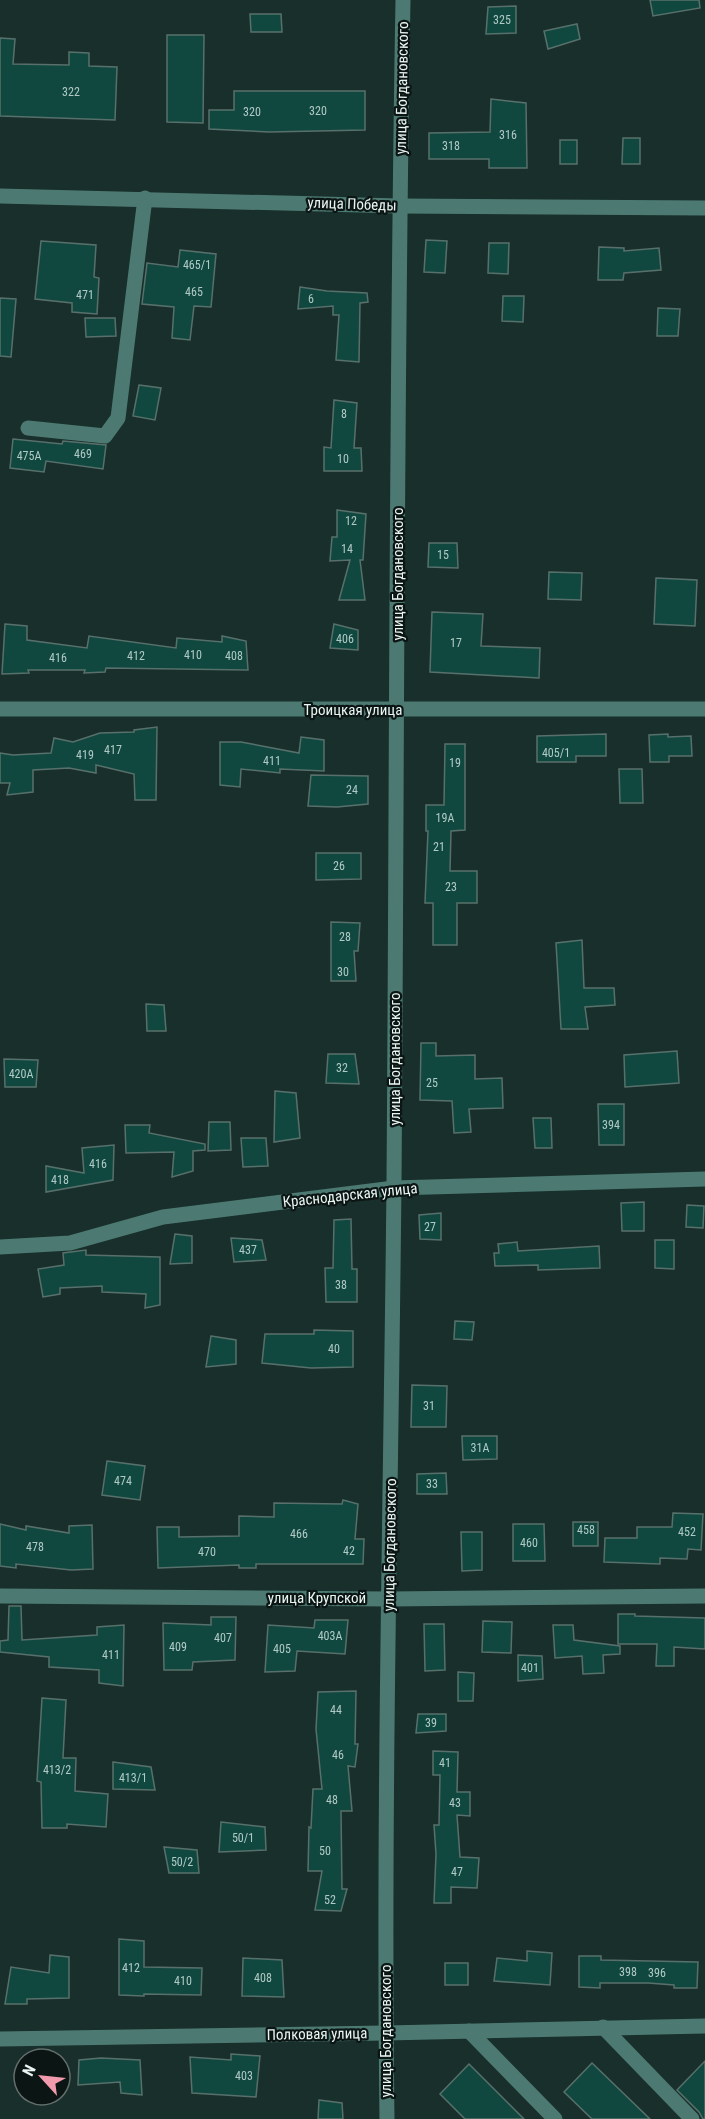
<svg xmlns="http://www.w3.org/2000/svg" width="705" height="2119" viewBox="0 0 705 2119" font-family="'Roboto Condensed',sans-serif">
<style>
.building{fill:#104840;stroke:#58706b;stroke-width:1.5}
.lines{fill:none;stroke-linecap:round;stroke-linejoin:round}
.minor{stroke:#4c7a72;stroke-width:15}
.labels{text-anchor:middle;stroke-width:4.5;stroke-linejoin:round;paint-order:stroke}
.number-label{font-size:12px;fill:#b2cac6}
.street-label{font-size:15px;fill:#e8f5f2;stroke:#0b1513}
</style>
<rect width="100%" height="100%" fill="#192f2b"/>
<g class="building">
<polygon points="650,0 699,0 700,8 653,16"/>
<polygon points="516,6 516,33 486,34 488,7"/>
<polygon points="250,14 281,14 282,32 251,32"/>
<polygon points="577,24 580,39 548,49 544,31"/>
<polygon points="167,35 204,35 203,123 167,122"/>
<polygon points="0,38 15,39 13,64 69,65 69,52 89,53 89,66 117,67 115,120 0,116"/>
<polygon points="234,91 365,91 365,130 269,132 209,129 209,110 234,110"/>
<polygon points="491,99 526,103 527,168 489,168 489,159 429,159 429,133 490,132"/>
<polygon points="623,138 640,138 640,164 622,164"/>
<rect x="560" y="140" width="17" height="24"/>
<polygon points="426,240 447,241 445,273 424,272"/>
<polygon points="41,241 96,245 94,277 99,278 97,314 72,312 72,303 35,299"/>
<polygon points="489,243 509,243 508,274 488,273"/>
<polygon points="599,247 624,248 624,251 659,248 661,270 624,273 623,280 598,280"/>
<polygon points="180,250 216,254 211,307 194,306 190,340 172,338 174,307 142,304 147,263 178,267"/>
<polygon points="300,287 327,291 367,293 368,302 360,303 359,362 336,360 339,315 333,315 333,306 298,309"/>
<polygon points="503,296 524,296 523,322 502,321"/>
<polygon points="0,298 16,299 11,357 0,356"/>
<polygon points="658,308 680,309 678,336 657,336"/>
<polygon points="85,318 115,318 116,336 86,337"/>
<polygon points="139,385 161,388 155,420 133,416"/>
<polygon points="334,400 357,403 354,448 361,448 362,471 324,471 324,447 331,448"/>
<polygon points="13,439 62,444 63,441 106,445 103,469 46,461 44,472 10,468"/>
<polygon points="337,510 366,514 363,560 360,560 365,600 339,600 350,560 330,561 332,537 337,537"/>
<polygon points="429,543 457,543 458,568 428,567"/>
<polygon points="549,572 582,573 581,600 548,599"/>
<polygon points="656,578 697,580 695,626 654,624"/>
<polygon points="432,612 483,614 481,646 540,648 539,678 430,672"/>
<polygon points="5,624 27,626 27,640 87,648 89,636 176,648 177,638 222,642 222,636 246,641 248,670 106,668 105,672 84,673 85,670 28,670 29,673 2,674"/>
<polygon points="334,624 358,630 358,650 330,648"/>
<polygon points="157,727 156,800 135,800 134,774 96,765 96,773 69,768 33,770 33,792 7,795 10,783 0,783 0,753 13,755 51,753 54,738 73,742 100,733 134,732 134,730"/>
<polygon points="606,734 606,756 576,756 576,762 537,762 537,736"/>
<polygon points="668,734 668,737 691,736 692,756 669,756 669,762 650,762 649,735"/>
<polygon points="301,737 324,740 324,771 280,769 280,773 241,769 240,787 220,785 220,742 241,742 299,753"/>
<polygon points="445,744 465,744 465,830 451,831 450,871 477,871 477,903 457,903 457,945 433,945 433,903 425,903 428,831 426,831 426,805 444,805"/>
<polygon points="619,769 642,769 643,803 620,803"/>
<polygon points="311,775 368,776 368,804 337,807 308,806"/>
<polygon points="316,853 361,853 361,879 316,880"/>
<polygon points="331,922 360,923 358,951 354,951 356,981 331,981"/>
<polygon points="582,940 584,988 614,988 615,1005 585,1007 588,1029 561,1029 556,943"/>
<polygon points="146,1004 164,1005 166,1031 147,1031"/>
<polygon points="421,1043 436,1043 436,1056 475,1055 475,1079 502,1078 503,1108 469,1109 471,1132 454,1133 452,1101 420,1100"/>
<polygon points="677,1051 679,1083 625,1087 624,1055"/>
<polygon points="328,1054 355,1054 359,1084 326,1083"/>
<polygon points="4,1059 38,1060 36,1087 5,1087"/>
<polygon points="275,1091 296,1093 300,1138 274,1142"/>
<polygon points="598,1104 624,1104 624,1145 599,1145"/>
<polygon points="533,1118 551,1118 552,1148 535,1148"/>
<polygon points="209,1122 230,1122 231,1150 208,1151"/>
<polygon points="125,1125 150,1125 149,1133 205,1144 205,1150 193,1151 193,1171 172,1177 174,1152 126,1153"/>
<polygon points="241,1138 266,1138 268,1166 243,1167"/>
<polygon points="114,1145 113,1180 46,1192 46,1166 84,1173 82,1148"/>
<polygon points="644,1202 644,1231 622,1231 621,1203"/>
<polygon points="687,1205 704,1206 703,1228 686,1227"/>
<polygon points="441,1213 441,1240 420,1239 419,1215"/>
<polygon points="351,1219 352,1269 357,1269 357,1302 326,1302 325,1268 333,1268 334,1220"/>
<polygon points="175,1234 192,1236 192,1263 170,1264"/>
<polygon points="231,1238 262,1240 266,1260 234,1262"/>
<polygon points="655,1240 674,1240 674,1269 655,1268"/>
<polygon points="517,1242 518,1251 599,1246 600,1268 538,1270 538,1265 495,1266 494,1253 499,1253 498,1244"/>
<polygon points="86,1250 86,1255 160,1257 160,1305 145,1308 146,1294 102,1292 102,1286 60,1288 60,1294 43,1297 38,1269 64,1265 63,1253"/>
<polygon points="455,1321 474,1322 472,1340 454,1339"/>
<polygon points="314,1330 353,1331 353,1367 311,1368 262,1363 265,1334 314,1334"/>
<polygon points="211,1336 236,1340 236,1364 206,1367"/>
<polygon points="412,1385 447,1386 446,1427 411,1427"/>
<polygon points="462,1436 497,1436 497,1459 463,1460"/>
<polygon points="107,1461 145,1466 140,1500 102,1495"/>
<polygon points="446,1473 447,1494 417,1494 417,1474"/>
<polygon points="343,1500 358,1504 355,1539 364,1539 363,1564 256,1564 256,1568 239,1568 239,1565 158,1568 157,1527 179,1527 179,1537 239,1536 239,1516 274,1517 274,1503 342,1504"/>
<polygon points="673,1513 703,1514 701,1550 688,1549 687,1559 660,1558 660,1564 604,1562 605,1538 637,1538 637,1527 672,1527"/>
<rect x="573" y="1522" width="25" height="24"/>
<polygon points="0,1524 26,1530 26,1526 69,1533 69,1526 92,1525 93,1569 71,1570 16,1564 16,1568 0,1566"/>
<polygon points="513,1524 544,1524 545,1561 513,1561"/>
<polygon points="461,1532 482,1532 482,1570 462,1571"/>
<polygon points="9,1606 21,1606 22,1640 97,1635 97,1627 124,1625 123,1686 99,1683 99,1670 49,1667 49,1657 0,1652 0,1641 8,1640"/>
<polygon points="618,1614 635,1614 635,1616 705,1618 705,1649 674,1647 674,1666 656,1666 657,1644 618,1644"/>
<polygon points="211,1617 236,1617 235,1660 193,1662 192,1670 164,1670 163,1623 211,1625"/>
<polygon points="315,1620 348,1620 345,1654 297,1651 295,1671 265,1672 268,1625 314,1628"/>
<polygon points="483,1621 512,1622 511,1653 482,1652"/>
<polygon points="424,1624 444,1624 445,1670 425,1671"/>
<polygon points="553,1625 573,1625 574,1640 620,1646 620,1654 603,1655 604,1673 583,1674 582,1656 555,1658"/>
<polygon points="518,1655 542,1656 543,1679 518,1681"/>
<polygon points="458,1672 474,1673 473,1701 458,1701"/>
<polygon points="356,1691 355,1744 358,1744 355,1767 348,1766 352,1811 341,1811 342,1889 347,1889 341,1911 315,1910 322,1871 308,1871 309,1827 311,1828 313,1789 322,1789 316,1729 318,1692"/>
<polygon points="42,1698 66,1700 63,1758 76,1758 75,1791 108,1794 106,1827 67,1824 67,1828 42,1828 41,1782 37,1781"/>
<polygon points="418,1714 446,1714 446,1731 416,1733"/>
<polygon points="433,1751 458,1752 457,1792 470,1792 470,1816 457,1815 460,1857 479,1858 477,1888 451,1887 451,1903 434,1903 436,1854 434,1825 439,1825 440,1775 433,1775"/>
<polygon points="113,1762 151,1767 155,1790 113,1789"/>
<polygon points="221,1822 265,1827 266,1850 219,1852"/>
<polygon points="164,1847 197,1850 199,1873 169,1873"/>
<polygon points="119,1939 144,1941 144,1967 202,1968 201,1995 144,1994 144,1996 119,1995"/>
<polygon points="527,1951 552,1953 550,1985 494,1981 497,1958 527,1961"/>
<polygon points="50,1955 69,1957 69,1998 27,1999 27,2004 5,2004 11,1967 49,1973"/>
<polygon points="579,1956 601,1956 601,1960 698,1962 697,1988 674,1988 674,1985 648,1983 600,1983 600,1988 579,1987"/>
<polygon points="243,1958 282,1960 284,1997 242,1996"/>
<rect x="445" y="1963" width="23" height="22"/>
<polygon points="231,2054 260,2056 256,2097 192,2093 190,2057 231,2060"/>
<polygon points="101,2058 140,2060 142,2095 121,2093 120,2082 78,2085 79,2060"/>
<polygon points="705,2061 705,2119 703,2119 699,2112 677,2090"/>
<polygon points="592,2063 650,2119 592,2119 564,2092"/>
<polygon points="469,2064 524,2119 465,2119 440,2094"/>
<polygon points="319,2100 342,2103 343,2119 318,2119"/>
</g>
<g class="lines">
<g class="minor">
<polyline points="0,196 399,206 705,208"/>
<polyline points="28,428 105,436 118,418 145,198"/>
<polyline points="0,709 705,709"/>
<polyline points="0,1247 70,1243 163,1217 394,1188 705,1179"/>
<polyline points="0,1596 389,1599 705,1596"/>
<polyline points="603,2027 692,2119"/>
<polyline points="469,2031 555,2119"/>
<polyline points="0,2039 386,2033 705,2026"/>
<path d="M387,2119C383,1807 391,1494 394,1182C397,788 396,394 403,0"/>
</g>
</g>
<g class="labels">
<g class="number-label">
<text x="502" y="24">325</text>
<text x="71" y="96">322</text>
<text x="318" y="115">320</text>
<text x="252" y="116">320</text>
<text x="508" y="139">316</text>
<text x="451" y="150">318</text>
<text x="197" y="269">465/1</text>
<text x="194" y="296">465</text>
<text x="85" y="299">471</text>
<text x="311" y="303">6</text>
<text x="344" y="418">8</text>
<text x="83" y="458">469</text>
<text x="29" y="460">475А</text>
<text x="343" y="463">10</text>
<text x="351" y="525">12</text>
<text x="347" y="553">14</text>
<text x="443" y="559">15</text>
<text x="345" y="643">406</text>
<text x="456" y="647">17</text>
<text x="193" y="659">410</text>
<text x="136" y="660">412</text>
<text x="234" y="660">408</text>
<text x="58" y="662">416</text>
<text x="113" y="754">417</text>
<text x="556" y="757">405/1</text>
<text x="85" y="759">419</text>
<text x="272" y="765">411</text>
<text x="455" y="767">19</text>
<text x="352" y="794">24</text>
<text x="445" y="822">19А</text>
<text x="439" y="851">21</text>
<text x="339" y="870">26</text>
<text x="451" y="891">23</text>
<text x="345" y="941">28</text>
<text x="343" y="976">30</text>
<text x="342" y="1072">32</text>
<text x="21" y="1078">420А</text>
<text x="432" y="1087">25</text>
<text x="611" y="1129">394</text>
<text x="98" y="1168">416</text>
<text x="60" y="1184">418</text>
<text x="430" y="1231">27</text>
<text x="248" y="1254">437</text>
<text x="341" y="1289">38</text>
<text x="334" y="1353">40</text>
<text x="429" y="1410">31</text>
<text x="480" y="1452">31А</text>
<text x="123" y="1485">474</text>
<text x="432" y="1488">33</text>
<text x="586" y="1534">458</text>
<text x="687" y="1536">452</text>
<text x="299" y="1538">466</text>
<text x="529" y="1547">460</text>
<text x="35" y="1551">478</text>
<text x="349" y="1555">42</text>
<text x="207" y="1556">470</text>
<text x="330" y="1640">403А</text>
<text x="223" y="1642">407</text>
<text x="178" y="1651">409</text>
<text x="282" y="1653">405</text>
<text x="111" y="1659">411</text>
<text x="530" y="1672">401</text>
<text x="336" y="1714">44</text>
<text x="431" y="1727">39</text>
<text x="338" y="1759">46</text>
<text x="445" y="1767">41</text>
<text x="57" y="1774">413/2</text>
<text x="133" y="1782">413/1</text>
<text x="332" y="1804">48</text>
<text x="455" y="1807">43</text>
<text x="243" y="1842">50/1</text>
<text x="325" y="1855">50</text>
<text x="182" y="1866">50/2</text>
<text x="457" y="1876">47</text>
<text x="330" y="1904">52</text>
<text x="131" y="1972">412</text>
<text x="628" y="1976">398</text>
<text x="657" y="1977">396</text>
<text x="263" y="1982">408</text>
<text x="183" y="1985">410</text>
<text x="244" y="2080">403</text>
</g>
<g class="street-label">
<text transform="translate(402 88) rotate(-89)" y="5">улица Богдановского</text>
<text transform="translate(352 204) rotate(2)" y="5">улица Победы</text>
<text transform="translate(398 574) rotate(-90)" y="5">улица Богдановского</text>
<text x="353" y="715">Троицкая улица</text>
<text transform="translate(395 1059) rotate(-90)" y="5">улица Богдановского</text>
<text transform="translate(350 1195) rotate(-6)" y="5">Краснодарская улица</text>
<text transform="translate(390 1545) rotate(-89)" y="5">улица Богдановского</text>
<text x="317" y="1603">улица Крупской</text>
<text transform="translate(386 2031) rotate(-90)" y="5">улица Богдановского</text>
<text transform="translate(317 2034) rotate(-1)" y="5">Полковая улица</text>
</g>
</g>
<g transform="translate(42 2077) rotate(297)"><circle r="28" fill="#0b1513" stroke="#636f6c" stroke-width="1.5"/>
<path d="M0-4.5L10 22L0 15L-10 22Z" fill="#f29aad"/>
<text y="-9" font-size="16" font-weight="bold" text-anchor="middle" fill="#e8f5f2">N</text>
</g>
</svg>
